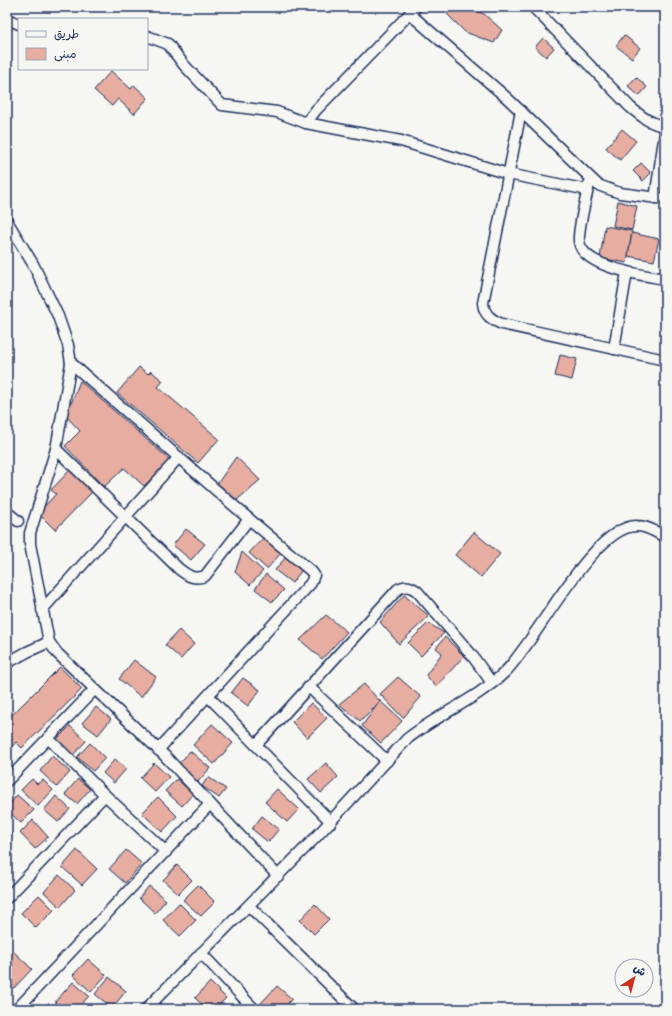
<svg xmlns="http://www.w3.org/2000/svg" width="672" height="1016" font-family="Itim,'Playpen Sans Arabic',sans-serif">
<style>
.building{fill:#e6ada0;stroke:#1b2f5e}
.lines{fill:none;stroke-linecap:round;stroke-linejoin:round}
.street-casing{stroke:#1b2f5e;stroke-width:13}
.street{stroke:#f6f6f2;stroke-width:10}
</style>
<rect width="100%" height="100%" fill="#f6f6f2"/>
<filter id="ink" filterUnits="userSpaceOnUse"><feTurbulence type="fractalNoise" baseFrequency=".025" numOctaves="2"/><feDisplacementMap in="SourceGraphic" scale="8" xChannelSelector="R" yChannelSelector="G"/><feConvolveMatrix kernelMatrix="1 2 1 2 8 2 1 2 1" color-interpolation-filters="sRGB"/></filter>
<g filter="url(#ink)">
<g class="building">
<polygon points="452,7 465,7 484,14 502,30 494,43 465,32 447,14"/>
<polygon points="624,35 640,48 632,58 616,46"/>
<polygon points="543,38 554,48 546,57 535,47"/>
<polygon points="111,71 131,89 134,85 148,98 134,114 118,99 112,106 94,90"/>
<polygon points="636,77 647,87 639,96 628,86"/>
<polygon points="664,104 665,105 665,119 660,118"/>
<polygon points="622,129 636,141 620,160 606,148"/>
<polygon points="641,163 651,173 643,181 633,171"/>
<polygon points="618,201 637,206 632,230 613,226"/>
<polygon points="605,226 632,231 627,263 600,258"/>
<polygon points="632,233 659,239 654,261 628,256"/>
<polygon points="560,355 577,359 572,380 555,376"/>
<polygon points="139,367 148,374 151,371 163,381 158,387 219,439 198,463 117,393"/>
<polygon points="80,381 170,460 144,486 124,468 104,487 65,446 80,431 66,416"/>
<polygon points="236,457 260,480 237,500 217,484"/>
<polygon points="70,470 92,492 55,530 38,513 56,494 51,490"/>
<polygon points="186,529 205,544 191,560 173,545"/>
<polygon points="474,532 500,554 481,577 455,555"/>
<polygon points="263,538 281,553 267,569 249,553"/>
<polygon points="242,552 263,571 250,585 235,572"/>
<polygon points="286,557 302,570 292,583 275,570"/>
<polygon points="266,574 284,590 272,602 255,589"/>
<polygon points="404,595 429,616 399,644 380,622"/>
<polygon points="326,615 347,632 322,659 300,640"/>
<polygon points="428,623 444,633 421,656 408,643"/>
<polygon points="179,630 194,644 181,659 165,645"/>
<polygon points="445,637 464,656 436,687 426,675 442,653 436,648"/>
<polygon points="134,660 156,677 141,697 119,679"/>
<polygon points="60,667 82,689 22,748 16,742 7,752 7,720"/>
<polygon points="398,677 421,697 403,718 380,694"/>
<polygon points="243,678 260,690 248,706 231,693"/>
<polygon points="364,684 380,701 360,721 339,704"/>
<polygon points="380,701 402,721 381,743 362,726"/>
<polygon points="311,703 327,718 307,738 292,722"/>
<polygon points="96,707 111,719 98,735 82,723"/>
<polygon points="212,724 233,743 214,764 193,745"/>
<polygon points="70,726 86,741 73,755 57,739"/>
<polygon points="90,743 105,758 93,771 77,757"/>
<polygon points="190,751 210,768 198,782 178,765"/>
<polygon points="52,756 70,772 57,787 40,771"/>
<polygon points="115,759 126,769 114,783 103,773"/>
<polygon points="154,763 169,777 155,792 140,778"/>
<polygon points="326,763 338,777 321,793 308,779"/>
<polygon points="208,777 226,789 219,798 202,786"/>
<polygon points="32,779 37,784 43,780 53,790 38,806 21,790"/>
<polygon points="78,779 90,789 77,804 65,794"/>
<polygon points="177,779 193,794 182,806 165,791"/>
<polygon points="277,789 299,809 287,822 265,802"/>
<polygon points="17,795 34,810 21,823 7,810 7,807"/>
<polygon points="56,796 70,809 58,822 44,810"/>
<polygon points="158,797 177,816 162,832 142,813"/>
<polygon points="262,816 279,829 268,842 252,829"/>
<polygon points="33,820 48,837 35,849 20,833"/>
<polygon points="7,829 12,834 7,839"/>
<polygon points="77,850 97,869 82,885 62,867"/>
<polygon points="126,850 142,864 125,883 109,869"/>
<polygon points="177,865 192,880 178,894 163,880"/>
<polygon points="59,875 75,890 60,907 44,892"/>
<polygon points="198,885 215,902 201,916 183,900"/>
<polygon points="149,886 166,900 155,913 139,898"/>
<polygon points="39,895 54,910 36,928 21,913"/>
<polygon points="179,903 196,920 180,936 163,920"/>
<polygon points="315,904 329,919 314,934 300,920"/>
<polygon points="13,951 32,969 14,988 7,981 7,958"/>
<polygon points="88,959 106,975 91,992 73,975"/>
<polygon points="109,977 126,991 112,1008 95,994"/>
<polygon points="73,982 89,996 77,1009 62,1009 55,1002"/>
<polygon points="210,982 226,998 215,1009 207,1009 195,998"/>
<polygon points="277,986 292,999 282,1009 268,1009 261,1003"/>
<polygon points="190,1003 197,1009 184,1009"/>
</g>
<g class="lines">
<defs>
<g id="street">
<path d="M533 7 630 107C641 116 650 124 665 126"/>
<polyline points="410,14 507,98 598,185 620,193 665,199"/>
<polyline points="7,19 19,24"/>
<polyline points="147,36 168,44 184,65 222,105 277,112 306,123 316,110 416,7"/>
<path d="M521 111 483 303C484 315 492 320 502 324L665 360"/>
<polyline points="306,123 401,141 508,174 588,190"/>
<path d="M589 184C586 199 578 227 579 241 582 268 644 275 665 279"/>
<polyline points="655,198 665,133"/>
<polyline points="7,221 33,264 58,316 68,345 71,363 56,449 30,533 30,544 49,642 57,653 165,756 278,876"/>
<polyline points="614,349 627,272"/>
<polyline points="71,363 249,519 311,571 314,575 311,583 158,750"/>
<path d="M56 449 179 569C188 576 194 580 205 576L249 519"/>
<polyline points="7,512 18,521"/>
<polyline points="42,610 179,457"/>
<polyline points="7,663 27,652 49,642"/>
<polyline points="309,687 387,761"/>
<polyline points="208,696 331,822"/>
<polyline points="48,738 105,795 166,852"/>
<path d="M256 745 398 589C406 585 410 586 417 591L471 654 492 683"/>
<polyline points="7,781 95,689"/>
<polyline points="7,898 105,795"/>
<polyline points="249,906 354,1009"/>
<polyline points="201,953 254,1009"/>
<polyline points="17,1009 210,804"/>
<path d="M146 1009 315 838 407 739C438 714 476 700 505 672 536 642 593 525 637 526 647 526 656 532 665 537"/>
</g>
</defs>
<use href="#street" class="street-casing"/>
<use href="#street" class="street"/>
</g>
</g>
<rect width="672" height="1016" fill="none" stroke="#f6f6f2" stroke-width="24"/>
<rect x="12" y="12" width="648" height="992" fill="none" stroke="#1b2f5e" stroke-width="1.5" filter="url(#ink)"/>
<rect x="18" y="18" width="130" height="52" fill="#f6f6f2" stroke="#9ea6b7"/>
<rect x="26" y="31" width="20" height="6" fill="#f6f6f2" stroke="#9ea6b7"/>
<text x="54" y="38" font-size="12" fill="#1b2f5e">طريق</text>
<rect x="26" y="48" width="20" height="12" fill="#e6ada0" stroke="#9ea6b7"/>
<text x="54" y="58" font-size="12" fill="#1b2f5e">مبنى</text>
<g transform="translate(634 978) rotate(36)"><circle r="19" fill="#f6f6f2" stroke="#9ea6b7"/>
<path d="M0-3L7 15L0 10L-7 15Z" fill="#c8321e"/>
<text y="-6" font-size="11" font-weight="bold" text-anchor="middle" fill="#1b2f5e">ش</text>
</g>
</svg>
